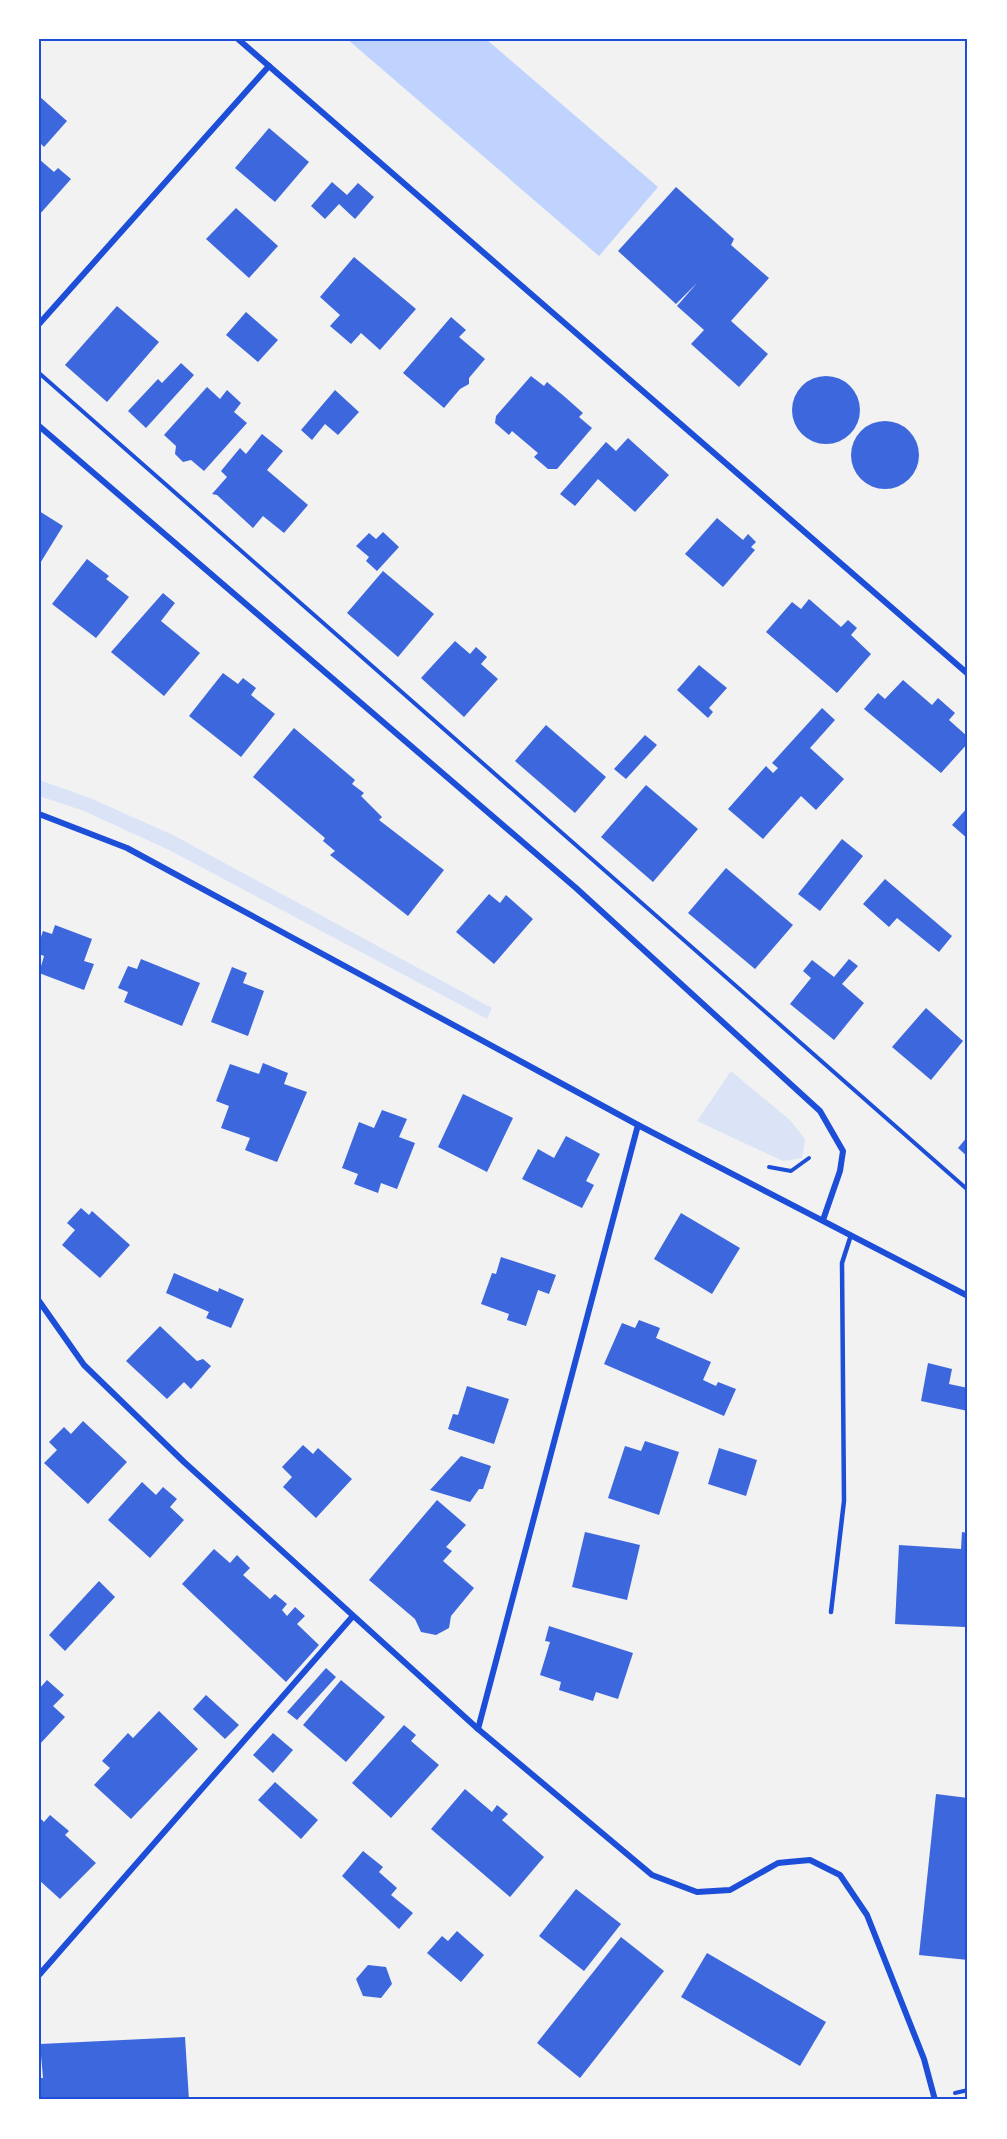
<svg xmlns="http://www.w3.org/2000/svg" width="1007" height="2139" font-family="Inter,sans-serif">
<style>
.green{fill:#dbe4f7}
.water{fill:#bfd3fe}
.building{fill:#3d67dc}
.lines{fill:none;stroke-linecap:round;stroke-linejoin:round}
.path{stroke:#1d4ed8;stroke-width:4}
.service{stroke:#1d4ed8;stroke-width:4.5}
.minor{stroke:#1d4ed8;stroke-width:6}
.neatline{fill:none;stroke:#1d4ed8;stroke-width:2}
</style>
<rect width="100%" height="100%" fill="#f2f2f2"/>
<g class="green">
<polygon points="39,780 90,798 173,835 492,1008 487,1019 169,850 84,811 39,796"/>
<polygon points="731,1071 790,1120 805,1139 802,1158 783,1161 697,1121"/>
</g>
<polygon class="water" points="347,39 486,39 658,187 599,256"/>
<g class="building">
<polygon points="39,96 67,121 44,147 39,142"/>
<polygon points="269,128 309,162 275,202 235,168"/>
<polygon points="39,159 54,172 58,168 71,179 39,215"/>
<polygon points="332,182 347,195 358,183 374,197 355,219 339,204 325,219 311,206"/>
<polygon points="676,187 734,239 731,245 769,278 731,321 768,354 739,387 691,344 704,330 677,306 697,283 676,304 618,251"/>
<polygon points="236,208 278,246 249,278 206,239"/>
<polygon points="354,257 416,309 380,350 361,333 351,344 330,326 340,315 320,297"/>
<polygon points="117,306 159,342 107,402 65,365"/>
<polygon points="246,312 278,340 258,362 226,335"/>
<polygon points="451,317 466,330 459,337 485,359 469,378 469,384 460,389 444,408 403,373"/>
<polygon points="181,363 194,375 146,428 128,411 158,379 162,383"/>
<polygon points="531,376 544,386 547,382 565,397 583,413 579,417 592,428 557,469 548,469 534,457 538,453 512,431 509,435 495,423 496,416"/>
<circle cx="826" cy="410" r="34"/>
<polygon points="207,387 220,399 227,390 241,403 234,412 247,423 204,471 191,460 183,462 175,454 176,446 164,435"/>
<polygon points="335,390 359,412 338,435 325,424 312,440 301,430"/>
<circle cx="885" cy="455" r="34"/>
<polygon points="262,434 283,451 267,470 308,505 284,533 263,516 253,528 217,495 212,494 227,477 221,471 240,448 246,454"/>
<polygon points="628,438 669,475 635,512 598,479 575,506 560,494 606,442 616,451"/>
<polygon points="39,511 63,526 39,565"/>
<polygon points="717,518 743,540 748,534 756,542 751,547 755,550 723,587 685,554"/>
<polygon points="383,532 399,547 377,571 366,561 369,557 356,546 369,533 376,539"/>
<polygon points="87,559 109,576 106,579 129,597 96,638 52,604"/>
<polygon points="383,571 434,614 398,657 347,613"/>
<polygon points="163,593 175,603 161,621 200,653 164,696 111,652"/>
<polygon points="809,599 841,627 848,620 857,628 851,635 871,654 837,693 766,632 792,602 801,609"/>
<polygon points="455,641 470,654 476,647 487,657 481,664 498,679 464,717 421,678"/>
<polygon points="699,665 727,688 709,708 713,712 708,718 677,690"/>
<polygon points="223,673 238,684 243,678 256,688 251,695 275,714 241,757 189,716"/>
<polygon points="903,680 932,705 938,698 955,713 949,720 968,737 968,743 941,773 864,709 878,693 885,699"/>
<polygon points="822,708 835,720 810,748 844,779 816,810 801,796 763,839 728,809 766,766 773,773 778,768 772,763"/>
<polygon points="546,725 606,777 575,813 515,761"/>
<polygon points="294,728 355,780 352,784 364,793 361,796 382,817 379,820 444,870 408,916 330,855 335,851 323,841 325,838 253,777"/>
<polygon points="645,735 657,745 626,779 614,769"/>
<polygon points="646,785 698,829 653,882 601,837"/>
<polygon points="968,807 968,839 952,825"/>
<polygon points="842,839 863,856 820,911 798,894"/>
<polygon points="726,868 793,925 755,969 688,913"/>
<polygon points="885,879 952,936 939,952 897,918 889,927 863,904"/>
<polygon points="489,894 500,903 506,895 533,919 494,964 456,932"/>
<polygon points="55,925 92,939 84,961 94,964 84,990 39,973 44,956 39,954 39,943 43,931 52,934"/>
<polygon points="141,959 200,983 182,1026 124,1002 128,992 118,988 128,966 137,969"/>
<polygon points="849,959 858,966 842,984 864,1003 834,1040 790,1004 811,978 803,971 812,960 834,977"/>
<polygon points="232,967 247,973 243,983 264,991 248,1036 211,1022"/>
<polygon points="926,1008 963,1041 931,1080 892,1047"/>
<polygon points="263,1063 288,1073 284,1084 307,1092 277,1162 245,1150 250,1138 221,1128 229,1106 216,1101 230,1064 259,1074"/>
<polygon points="463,1094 513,1118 487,1172 438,1147"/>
<polygon points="382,1110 407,1119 399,1137 415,1143 397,1189 381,1183 378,1193 354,1184 358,1174 342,1168 359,1122 374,1128"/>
<polygon points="566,1136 600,1154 586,1181 594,1185 582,1208 522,1179 538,1149 554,1158"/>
<polygon points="968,1136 968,1157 958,1148"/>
<polygon points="81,1208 89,1215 92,1211 130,1245 100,1278 62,1245 75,1230 67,1223"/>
<polygon points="681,1213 740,1248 712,1294 654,1259"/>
<polygon points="501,1257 556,1275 549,1294 538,1290 526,1326 507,1320 509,1314 481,1304 492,1273 496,1274"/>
<polygon points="174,1273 218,1292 219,1288 244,1299 231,1328 206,1318 209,1312 166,1293"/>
<polygon points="639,1320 660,1328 656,1338 711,1362 703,1380 716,1386 718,1382 736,1389 724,1416 604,1364 622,1323 635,1328"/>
<polygon points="160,1326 197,1361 203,1359 211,1366 191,1389 184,1382 167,1399 126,1361"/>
<polygon points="928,1363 952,1369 949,1384 968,1388 968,1411 921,1401"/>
<polygon points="467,1386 509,1399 494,1444 448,1429 453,1414 458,1415"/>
<polygon points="83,1421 127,1462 88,1504 44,1463 57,1450 49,1442 64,1427 71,1434"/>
<polygon points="645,1441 679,1452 659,1515 608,1498 625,1446 641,1451"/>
<polygon points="303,1445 313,1454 318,1448 352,1479 316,1518 283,1487 292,1477 282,1467"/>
<polygon points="719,1448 757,1460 746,1496 708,1484"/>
<polygon points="461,1456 491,1466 483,1489 479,1489 470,1502 430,1490"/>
<polygon points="142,1482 156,1495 163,1487 177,1499 170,1507 184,1520 150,1558 108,1520"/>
<polygon points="437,1500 466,1525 446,1547 452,1551 443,1561 474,1588 451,1616 449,1628 436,1635 421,1632 415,1619 369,1580"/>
<polygon points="585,1532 640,1545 627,1600 572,1587"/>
<polygon points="962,1532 968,1533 965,1627 895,1624 899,1545 961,1549"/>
<polygon points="214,1549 230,1563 237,1555 250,1568 243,1575 270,1599 275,1594 287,1604 282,1610 287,1616 295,1607 305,1616 297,1624 319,1645 286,1682 182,1584"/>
<polygon points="99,1581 115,1597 65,1651 49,1635"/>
<polygon points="549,1626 633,1653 618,1699 596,1692 593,1701 559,1690 561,1682 540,1675 550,1642 545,1641"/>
<polygon points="326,1668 336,1677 297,1720 287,1712"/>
<polygon points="47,1680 64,1695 53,1706 65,1717 39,1745 39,1689"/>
<polygon points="341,1680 385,1717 346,1762 303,1725"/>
<polygon points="206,1695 239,1725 225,1739 193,1709"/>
<polygon points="159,1711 198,1749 131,1819 94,1785 110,1768 102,1761 128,1733 133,1738"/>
<polygon points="404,1725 416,1735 411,1741 439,1765 391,1818 352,1783"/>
<polygon points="273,1733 293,1750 273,1773 253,1755"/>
<polygon points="275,1782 318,1820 301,1839 258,1800"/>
<polygon points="465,1789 492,1812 497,1805 508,1814 502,1820 544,1857 510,1897 431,1829"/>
<polygon points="936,1794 968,1798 968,1960 919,1955"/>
<polygon points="50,1815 69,1831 65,1835 96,1863 60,1899 39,1880 39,1817 44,1822"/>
<polygon points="363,1851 383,1867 379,1872 397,1888 391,1895 413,1913 399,1929 342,1876"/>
<polygon points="576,1889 621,1924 584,1971 539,1936"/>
<polygon points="457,1931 484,1955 461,1982 427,1953 442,1936 448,1941"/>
<polygon points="621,1937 664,1971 580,2078 537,2043"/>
<polygon points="707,1953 826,2022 800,2066 681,1997"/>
<polygon points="368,1965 386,1967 392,1984 381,1998 363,1996 356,1979"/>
<polygon points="185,2037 189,2100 39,2100 39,2078 43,2078 40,2044"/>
</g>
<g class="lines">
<g class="path">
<polyline points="39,373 968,1190"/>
<polyline points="769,1167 791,1171 809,1158"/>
<polyline points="955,2093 968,2090"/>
</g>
<polyline class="service" points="831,1612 844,1501 842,1263 851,1235"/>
<g class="minor">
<polyline points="238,39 968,674"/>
<polyline points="39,324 269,66"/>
<polyline points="39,426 576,888 820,1111 843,1151 840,1171 823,1220"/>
<polyline points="39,814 127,848 638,1125 968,1296"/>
<polyline points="39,1301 84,1365 184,1462 478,1729 652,1875 697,1892 730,1890 778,1863 788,1862 810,1860 840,1875 867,1915 924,2059 935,2100"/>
<polyline points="478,1729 638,1125"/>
<polyline points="39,1975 353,1616"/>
</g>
</g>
<rect width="1007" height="2139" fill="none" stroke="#ffffff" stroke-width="81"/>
<rect x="40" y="40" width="926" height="2058" class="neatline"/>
</svg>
